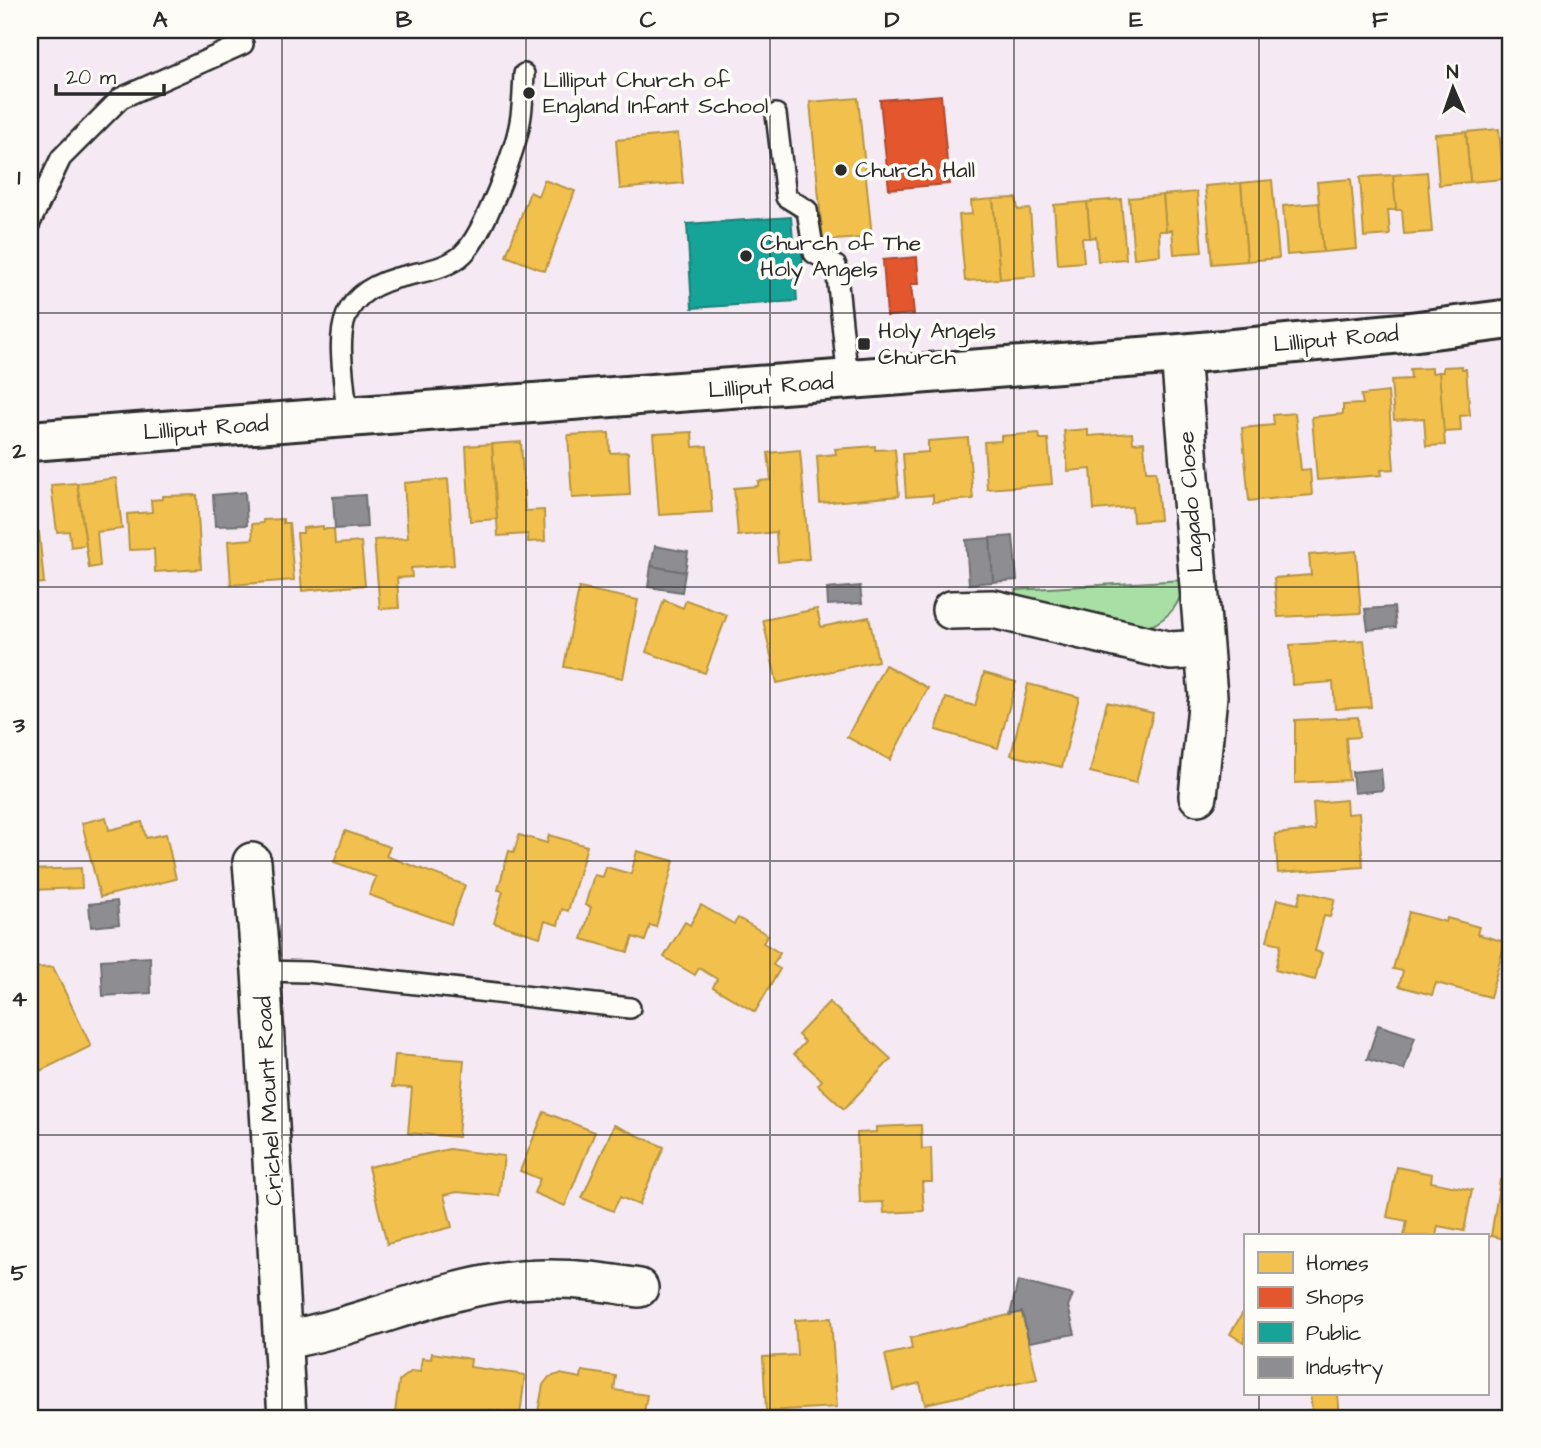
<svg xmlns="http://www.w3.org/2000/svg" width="1541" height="1448" font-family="'Architects Daughter',sans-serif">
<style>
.green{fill:#a7dfa4;stroke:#698568;stroke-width:2}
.homes{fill:#f2c14e;stroke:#b69444;stroke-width:2}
.shops{fill:#e4572e;stroke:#ac4a2d;stroke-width:2}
.public{fill:#17a398;stroke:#1d7f77;stroke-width:2}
.industry{fill:#8d8d92;stroke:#707073;stroke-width:2}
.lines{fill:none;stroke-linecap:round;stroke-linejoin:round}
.service-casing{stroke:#2b2b2b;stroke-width:24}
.minor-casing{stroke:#2b2b2b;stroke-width:42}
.tertiary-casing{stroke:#2b2b2b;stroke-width:44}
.service{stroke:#fdfcf7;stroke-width:19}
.minor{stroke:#fdfcf7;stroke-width:37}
.tertiary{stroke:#fdfcf7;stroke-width:38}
.grid{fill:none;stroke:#2b2b2b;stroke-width:2;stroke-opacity:0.55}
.poi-dot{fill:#2b2b2b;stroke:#fdfcf7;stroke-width:2.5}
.labels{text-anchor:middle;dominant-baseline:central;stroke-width:7;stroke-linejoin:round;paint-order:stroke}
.poi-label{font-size:23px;fill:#2b2b2b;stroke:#fdfcf7;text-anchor:start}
.street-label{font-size:23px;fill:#2b2b2b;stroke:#fdfcf7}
.neatline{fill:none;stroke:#2b2b2b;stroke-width:2.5}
.grid-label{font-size:23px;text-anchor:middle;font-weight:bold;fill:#2b2b2b}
</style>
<rect width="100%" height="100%" fill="#f5eaf4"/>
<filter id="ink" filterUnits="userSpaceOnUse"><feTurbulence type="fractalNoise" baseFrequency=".0143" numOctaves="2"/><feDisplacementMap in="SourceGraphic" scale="14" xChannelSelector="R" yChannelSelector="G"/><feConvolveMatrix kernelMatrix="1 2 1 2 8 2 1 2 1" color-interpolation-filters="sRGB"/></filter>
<g filter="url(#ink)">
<path class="green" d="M1183 580C1182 604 1170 617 1149 627L1011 599 1016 590Z"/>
<g class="homes">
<polygon points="858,98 872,237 823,241 810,102"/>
<polygon points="1499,129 1503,179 1470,182 1466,132"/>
<polygon points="1466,132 1470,182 1439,185 1435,134"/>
<polygon points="678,134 683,183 620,189 616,140"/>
<polygon points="1427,172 1432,232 1404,234 1402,210 1396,210 1393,175"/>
<polygon points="1393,175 1396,210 1388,210 1390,235 1364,237 1360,177"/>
<polygon points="1351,179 1357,249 1323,252 1317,182"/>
<polygon points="544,180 575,191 545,271 506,256 530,192 538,196"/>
<polygon points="1272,180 1279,258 1247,261 1241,183"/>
<polygon points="1241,183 1247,261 1212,264 1205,186"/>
<polygon points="1197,192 1202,252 1174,254 1172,230 1166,231 1163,195"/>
<polygon points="1163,195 1166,231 1159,231 1160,255 1134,258 1129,198"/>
<polygon points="1016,198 1018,210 1030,209 1035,276 1000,279 993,199"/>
<polygon points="993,199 1000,279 965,281 959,215 972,214 971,201"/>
<polygon points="1121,199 1126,259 1098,261 1096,237 1090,238 1087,202"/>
<polygon points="1087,202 1090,238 1082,238 1084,262 1058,264 1054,205"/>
<polygon points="1319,203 1323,252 1287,255 1283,206"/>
<polygon points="1462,366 1462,369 1466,369 1470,415 1460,416 1461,431 1443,432 1439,372 1443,372 1443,367"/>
<polygon points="1432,368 1432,373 1439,372 1445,445 1426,446 1424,418 1394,420 1391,380 1411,379 1410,369"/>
<polygon points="1388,392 1394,469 1381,470 1382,475 1317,480 1312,417 1343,414 1343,405 1363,404 1361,395"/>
<polygon points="1295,413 1301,470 1310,469 1312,495 1249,501 1242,428 1274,425 1273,415"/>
<polygon points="1088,429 1088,436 1132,433 1133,443 1144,442 1146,471 1156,471 1160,520 1133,522 1132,507 1094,510 1091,469 1068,471 1064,431"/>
<polygon points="692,432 693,447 707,446 712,512 659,515 653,434"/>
<polygon points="609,433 610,453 628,452 630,495 572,498 568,435"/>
<polygon points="1039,433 1040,439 1048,439 1052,484 987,489 984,442 1001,441 1001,436"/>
<polygon points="968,438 973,499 933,502 933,495 906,497 903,454 928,452 928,441"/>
<polygon points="521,442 525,511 544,510 545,541 528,542 528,534 498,536 492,444"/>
<polygon points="492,444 497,519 470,521 466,446"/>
<polygon points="875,446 875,450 895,449 899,496 820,503 817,456 836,454 835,449"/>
<polygon points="800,450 809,559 778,562 776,532 738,536 734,488 758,486 758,481 771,480 768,453"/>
<polygon points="116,478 122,529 97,532 100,566 89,568 77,483"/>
<polygon points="448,479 454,565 411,568 412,577 397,578 399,608 380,609 374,540 408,538 404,483"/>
<polygon points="77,483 86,545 71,547 69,531 57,532 51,485"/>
<polygon points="197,495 201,569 155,572 154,549 129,550 127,514 152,512 151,500 163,499 163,496"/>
<polygon points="30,518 33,533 39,532 44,583 30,584"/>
<polygon points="283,519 283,523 289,523 294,580 231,585 228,541 253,539 252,524 263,523 263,520"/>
<polygon points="323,526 323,529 334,529 335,544 361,542 365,585 302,591 297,533 303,533 303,528"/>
<polygon points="1356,551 1361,613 1278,617 1274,578 1311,575 1309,555"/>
<polygon points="579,588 638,600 623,678 564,667"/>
<polygon points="664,600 683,608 686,600 727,615 705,673 646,652"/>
<polygon points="817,609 821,627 869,617 878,661 777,683 763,620"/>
<polygon points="1364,640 1371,707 1335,709 1333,682 1292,685 1290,645"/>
<polygon points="885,665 928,688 890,760 847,737"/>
<polygon points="984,673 1016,682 998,748 936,730 946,698 975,706"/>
<polygon points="1028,684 1079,697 1062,767 1011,755"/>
<polygon points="1107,702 1153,713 1136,783 1090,772"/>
<polygon points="1358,717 1359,737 1346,738 1349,780 1295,783 1295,720"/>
<polygon points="1346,800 1347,814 1359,813 1363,867 1278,873 1275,834 1315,830 1313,803"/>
<polygon points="106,817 109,830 142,822 146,838 166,834 176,879 100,897 82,823"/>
<polygon points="345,831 390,847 386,856 465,885 451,924 369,895 376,877 334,862"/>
<polygon points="519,835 547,843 549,835 587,846 568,911 562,909 558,925 545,921 540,937 494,923 503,891 498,890 509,851 514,852"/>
<polygon points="637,851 674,861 656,927 650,925 645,941 633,937 628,952 582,939 591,907 585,905 594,875 603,877 606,867 631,874"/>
<polygon points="81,868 82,888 30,890 33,959 30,959 30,870"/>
<polygon points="1301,891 1335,899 1330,917 1324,916 1315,951 1322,953 1315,980 1275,970 1281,944 1267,941 1277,899 1298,904"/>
<polygon points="701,905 734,924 738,918 768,935 763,943 780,953 773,965 780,969 755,1012 713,987 717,979 699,968 695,975 664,957 685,922 690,925"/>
<polygon points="1409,912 1446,922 1447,918 1479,927 1477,934 1505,942 1490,997 1436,983 1432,995 1399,986 1403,971 1393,969"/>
<polygon points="53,967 91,1046 38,1072 30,1054 30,968"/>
<polygon points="829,1002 891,1059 844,1109 818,1085 822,1080 794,1054 805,1042 798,1035"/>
<polygon points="395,1055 464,1060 458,1137 408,1133 412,1088 392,1087"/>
<polygon points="544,1112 595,1132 565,1206 534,1193 540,1179 520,1171"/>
<polygon points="614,1125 664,1147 639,1205 620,1197 613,1211 582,1198"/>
<polygon points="921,1125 922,1149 931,1148 932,1182 922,1182 924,1211 884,1213 883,1202 860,1203 857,1133 876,1132 876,1127"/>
<polygon points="449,1149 504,1156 499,1196 457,1192 444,1195 452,1227 387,1244 368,1167"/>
<polygon points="1397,1167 1432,1174 1431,1182 1472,1190 1464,1231 1438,1226 1436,1236 1404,1236 1407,1221 1387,1217"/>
<polygon points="1500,1180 1511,1182 1511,1240 1491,1236"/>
<polygon points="1245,1309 1245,1343 1230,1334"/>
<polygon points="1022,1312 1037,1379 925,1404 920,1383 893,1390 885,1355 912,1349 910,1338"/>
<polygon points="831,1318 837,1407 766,1411 763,1357 797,1355 795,1320"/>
<polygon points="432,1353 471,1359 470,1367 525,1375 520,1415 490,1410 489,1418 435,1418 395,1413 399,1381 412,1371 420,1372 422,1358 431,1359"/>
<polygon points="582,1371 616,1376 614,1390 647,1395 643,1418 545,1418 546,1413 538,1412 543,1385 549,1377 560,1374 581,1378"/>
<polygon points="1310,1394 1338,1394 1340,1418 1305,1418 1304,1411 1312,1410"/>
</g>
<g class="shops">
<polygon points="941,95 949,184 889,189 880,100"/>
<polygon points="917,257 919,284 911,284 914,314 887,316 883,260"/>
</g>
<polygon class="public" points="791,217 793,240 801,239 803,272 795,272 797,301 692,308 687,224"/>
<g class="industry">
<polygon points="245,492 247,525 215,526 213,495"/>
<polygon points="365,495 367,527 335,529 333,497"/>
<polygon points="1013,536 1017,580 993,582 990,538"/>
<polygon points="990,538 993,582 969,584 966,540"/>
<polygon points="655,546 688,552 685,572 651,566"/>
<polygon points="651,566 685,572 682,592 648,587"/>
<polygon points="860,586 862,603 828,605 827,589"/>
<polygon points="1394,607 1396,627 1368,630 1365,609"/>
<polygon points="1381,769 1383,790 1354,793 1352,772"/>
<polygon points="117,901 119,924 91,927 89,904"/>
<polygon points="150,957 151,993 103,996 101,960"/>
<polygon points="1378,1025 1415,1037 1404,1070 1367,1059"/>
<polygon points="1018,1281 1073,1295 1068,1306 1075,1334 1029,1342 1022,1312 1010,1315"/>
</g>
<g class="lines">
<defs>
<g id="service">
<polyline points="776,114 786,197 807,210 814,253 836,266 848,380"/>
<polyline points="30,223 61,158 121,98 243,44"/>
<path d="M347 417C343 348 320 293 409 275 426 271 450 267 463 254 484 234 515 151 520 122 523 107 523 90 524 74"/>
<polyline points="261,971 309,972 630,1008"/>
</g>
<g id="minor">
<polyline points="1180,354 1208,696 1198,796"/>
<polyline points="951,610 993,609 1171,651 1203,649"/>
<polyline points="252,862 261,971 287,1418"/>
<path d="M283 1340C356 1328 424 1295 496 1283 544 1275 591 1279 639 1288"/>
</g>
<polyline id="tertiary" points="30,441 1180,354 1402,333 1511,319"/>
</defs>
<use href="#service" class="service-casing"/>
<use href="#minor" class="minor-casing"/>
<use href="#tertiary" class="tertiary-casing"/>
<use href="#service" class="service"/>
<use href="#minor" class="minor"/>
<use href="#tertiary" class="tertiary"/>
</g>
</g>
<path class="grid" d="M282 30V1418M526 30V1418M770 30V1418M1014 30V1418M1259 30V1236M30 313H1511M30 587H1511M30 861H1511M30 1135H1511M1259 1394V1418"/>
<g class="poi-dot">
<circle cx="529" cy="93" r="7"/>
<circle cx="841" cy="170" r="7"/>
<circle cx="746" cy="256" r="7"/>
<rect x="857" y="337" width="14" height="14" rx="3.5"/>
</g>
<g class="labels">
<g class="poi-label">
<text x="543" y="80">Lilliput Church of<tspan x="543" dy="26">England Infant School</tspan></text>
<text x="855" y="170">Church Hall</text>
<text x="760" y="243">Church of The<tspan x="760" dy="26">Holy Angels</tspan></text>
<text x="878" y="331">Holy Angels<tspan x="878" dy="26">Church</tspan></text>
</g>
<g class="street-label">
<text transform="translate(1336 339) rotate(-5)">Lilliput Road</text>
<text transform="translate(771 386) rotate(-4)">Lilliput Road</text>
<text transform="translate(206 428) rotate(-4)">Lilliput Road</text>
<text transform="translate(1191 502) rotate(-94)">Lagado Close</text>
<text transform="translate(269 1101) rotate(-93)">Crichel Mount Road</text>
</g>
</g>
<rect width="1541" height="1448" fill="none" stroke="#fdfcf7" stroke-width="77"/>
<rect x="1244" y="1234" width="245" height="161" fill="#fdfcf7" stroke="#a9a8a5" stroke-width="2"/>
<rect x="1258" y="1252" width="35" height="21" fill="#f2c14e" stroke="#a9a8a5" stroke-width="2"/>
<text x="1306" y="1270" font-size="21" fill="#2b2b2b">Homes</text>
<rect x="1258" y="1287" width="35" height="21" fill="#e4572e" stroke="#a9a8a5" stroke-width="2"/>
<text x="1306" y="1304" font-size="21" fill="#2b2b2b">Shops</text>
<rect x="1258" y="1322" width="35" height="21" fill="#17a398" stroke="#a9a8a5" stroke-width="2"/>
<text x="1306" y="1340" font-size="21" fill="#2b2b2b">Public</text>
<rect x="1258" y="1357" width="35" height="21" fill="#8d8d92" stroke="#a9a8a5" stroke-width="2"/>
<text x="1306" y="1374" font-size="21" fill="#2b2b2b">Industry</text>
<g transform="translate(1453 88) rotate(358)" stroke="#fdfcf7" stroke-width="5" paint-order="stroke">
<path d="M0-5L12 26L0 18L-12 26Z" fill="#2b2b2b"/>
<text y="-10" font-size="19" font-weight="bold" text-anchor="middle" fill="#2b2b2b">N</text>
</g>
<path d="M56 84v10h108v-10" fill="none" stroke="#2b2b2b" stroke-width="3.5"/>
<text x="66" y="84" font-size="21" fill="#2b2b2b" stroke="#fdfcf7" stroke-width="5" paint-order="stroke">20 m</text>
<rect x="38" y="38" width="1464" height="1372" class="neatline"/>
<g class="grid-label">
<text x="160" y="27">A</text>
<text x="404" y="27">B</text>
<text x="648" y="27">C</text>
<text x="892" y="27">D</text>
<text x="1136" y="27">E</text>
<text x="1380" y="27">F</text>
<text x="19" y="184">1</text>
<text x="19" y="458">2</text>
<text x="19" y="732">3</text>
<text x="19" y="1006">4</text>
<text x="19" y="1280">5</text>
</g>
</svg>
